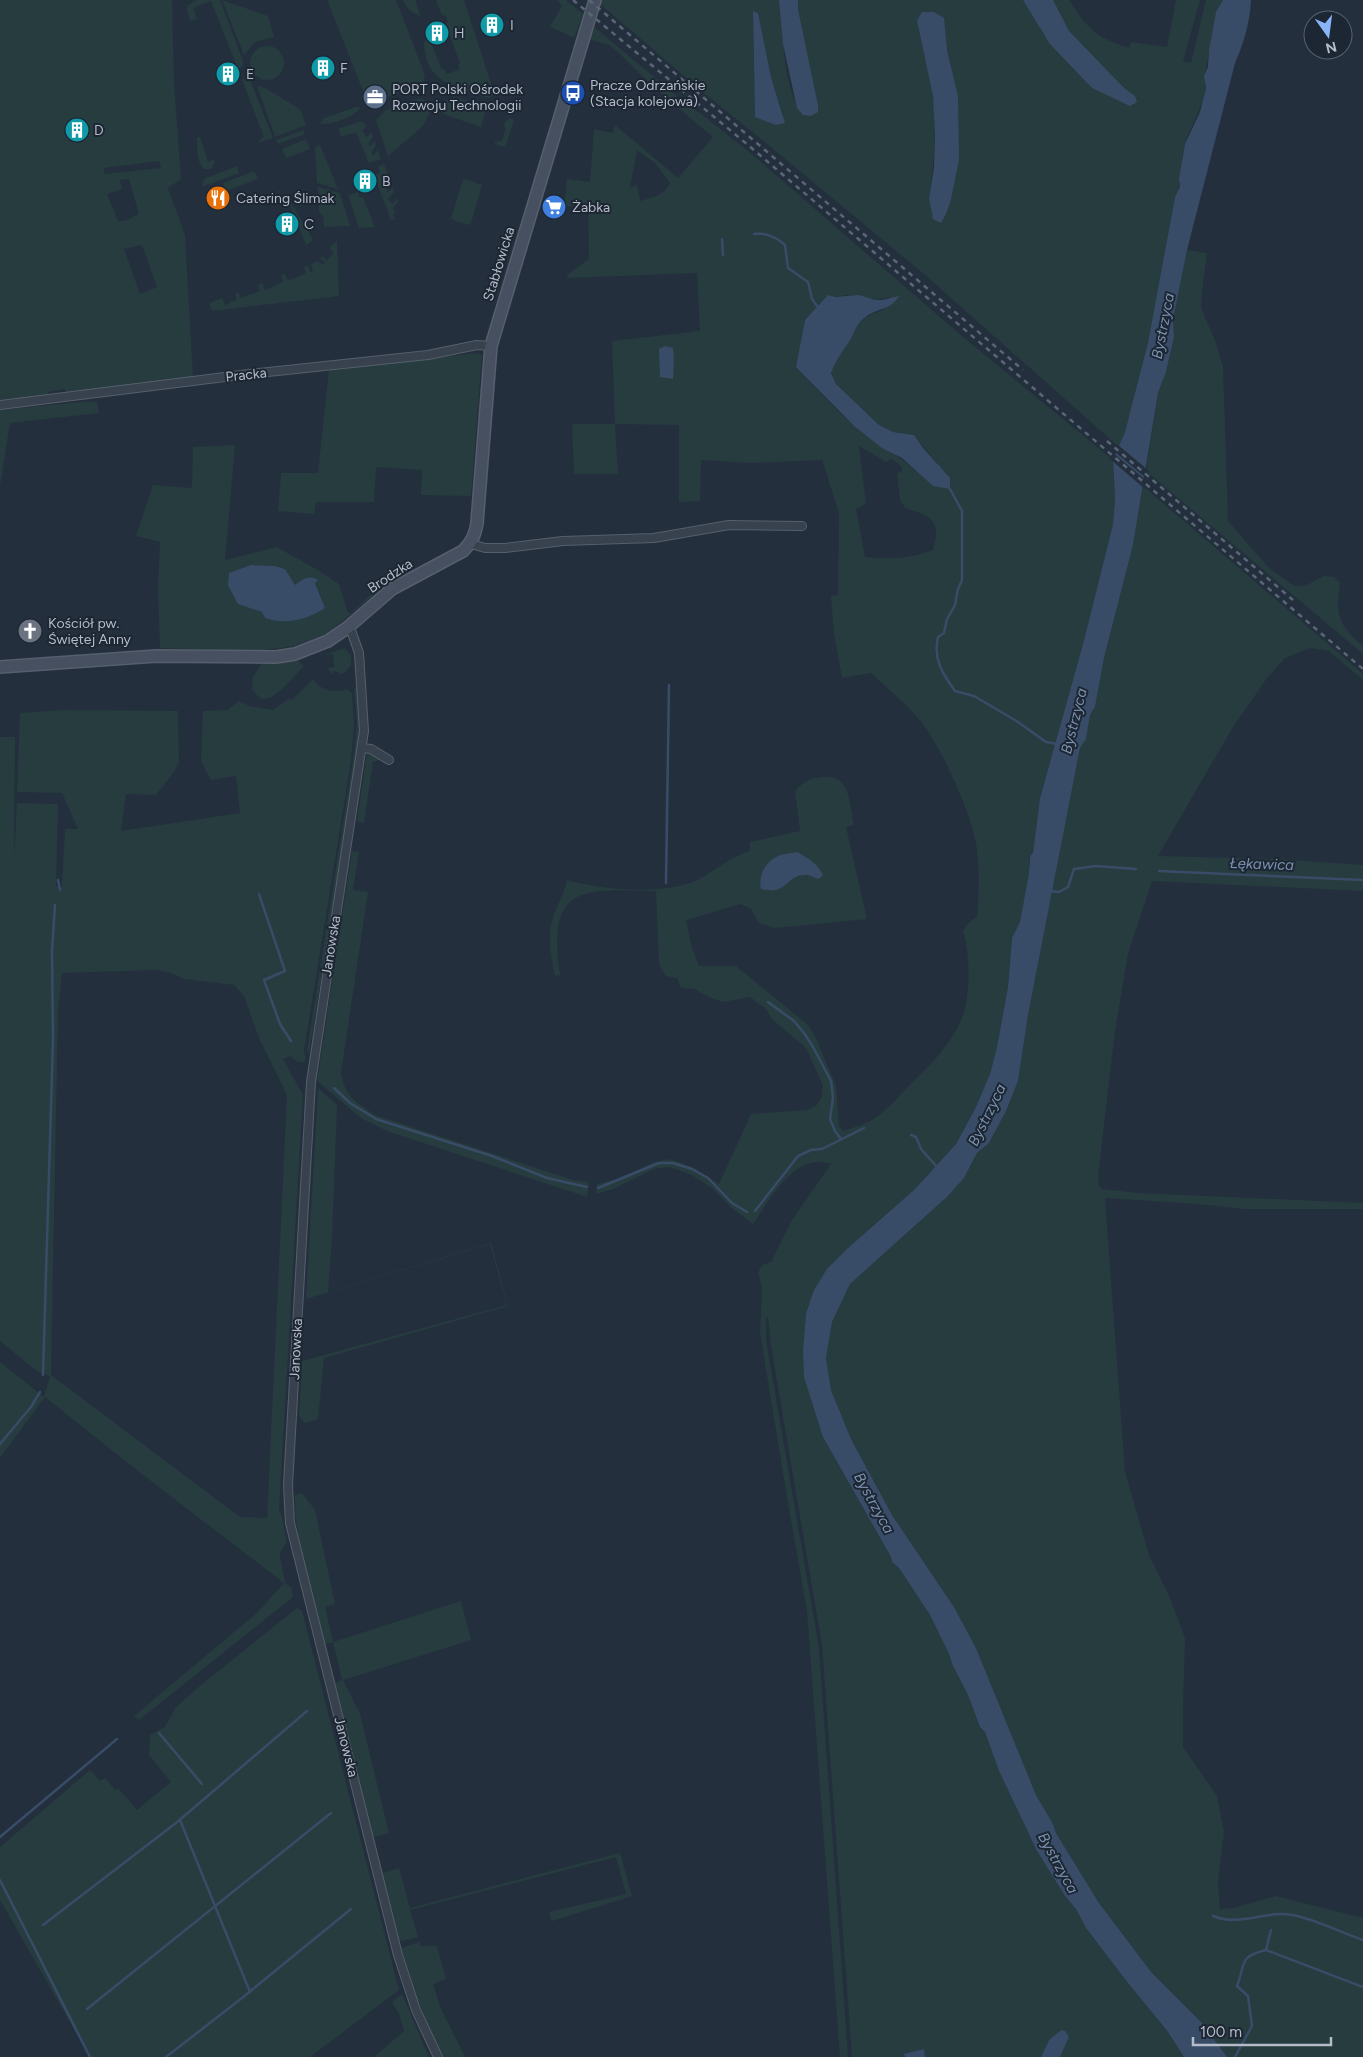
<svg xmlns="http://www.w3.org/2000/svg" width="1363" height="2057" font-family="Figtree,sans-serif">
<style>
.green{fill:#263c3f;fill-rule:evenodd}
.water{fill:#394c67}
.pier{fill:#242f3e}
.lines{fill:none;stroke-linecap:round;stroke-linejoin:round}
.stream{stroke:#394c67;stroke-width:2.5}
.street-casing{stroke:#565f6c;stroke-width:10}
.secondary-casing{stroke:#565f6c;stroke-width:14}
.street{stroke:#38414e;stroke-width:8}
.secondary{stroke:#465061;stroke-width:11}
.rail{stroke:#5a6575;stroke-width:2.5;stroke-dasharray:5 5;stroke-linecap:butt}
.labels{text-anchor:middle;dominant-baseline:central;stroke-width:4;stroke-linejoin:round;paint-order:stroke}
.poi-label{font-size:14px;fill:#b4bcc9;stroke:#1d2633;text-anchor:start}
.street-label{font-size:14px;fill:#b4bcc9;stroke:#1d2633}
.water-label{font-size:15px;font-style:italic;fill:#7c92b1;stroke:#1d2633}
</style>
<rect width="100%" height="100%" fill="#242f3e"/>
<g class="green">
<path d="M0 0H172L174 83 181 179 168 188 185 235 193 377 66 393 65 389 48 392V395L0 401ZM159 161 161 168 104 174V168ZM129 179 139 214 125 221H118L107 194 122 189 120 180ZM142 245 157 287 140 294 124 249Z"/>
<polygon points="197,0 220,0 243,61 242,67 238,69 211,1 193,8 197,19 190,21 187,10 188,5"/>
<polygon points="222,0 268,16 274,37 255,42 244,55"/>
<polygon points="327,0 396,0 425,75 423,83 376,102 367,101"/>
<polygon points="403,0 415,0 421,17 409,10"/>
<path d="M436 0H464L494 93 493 96 488 98C456 87 425 84 424 42L429 38 442 70 444 69 447 74 460 69 458 64 460 63 446 25 448 21 446 16 442 15Z"/>
<polygon points="557,0 566,0 583,14 574,38 550,27 562,6"/>
<path d="M600 0H779C783 32 783 89 803 115L818 105 798 9V0H1069C1088 29 1095 37 1129 48L1131 42 1167 47 1176 0H1200L1183 61 1191 63 1206 0H1223C1211 22 1210 51 1205 75 1204 79 1206 85 1205 90 1202 110 1190 126 1185 144 1180 162 1183 181 1175 197 1159 278 1149 370 1119 447L924 274 761 139 704 93 599 3ZM753 11 758 13 771 77 783 114 755 117ZM917 21 947 50 958 96 951 199 929 198C934 165 937 131 933 97 930 72 921 46 917 21Z"/>
<path d="M592 25 691 108 700 113 748 151 963 337 1113 460 1115 498 1113 524 1083 644 1040 798 1033 853 1029 857V873L1020 922 1012 938 1008 987 997 1047 990 1074 975 1109 956 1144 915 1189 848 1248 806 1314 803 1349 823 1437 891 1557 892 1562 899 1568 930 1615 949 1654 952 1664 968 1695 980 1727 985 1732 999 1771 1037 1851 1065 1896 1076 1909 1086 1928 1124 1978 1168 2032 1184 2057H1060L1069 2037 1061 2030 1049 2040 1041 2057H925L924 2049 903 2054 906 2057H852L822 1645 771 1346 768 1318 766 1317V1340L819 1648 848 2057H840L807 1611 788 1503 760 1333 762 1287 758 1273 762 1265 771 1262 792 1220 831 1164C794 1152 771 1199 753 1224L733 1209 712 1188 690 1174 669 1167 654 1169 613 1189 596 1194 597 1184 620 1178 654 1162 670 1159 696 1169 719 1184 751 1114 807 1110 817 1105 822 1096 823 1086 806 1048 773 1020 766 1009 750 997 723 1002 711 998 694 989 681 988 677 978 666 976 659 965 656 891C583 889 546 884 560 975L555 976C551 957 547 937 553 917 557 905 564 894 567 880 602 890 667 896 699 879 716 870 732 856 750 851V842L800 831 795 791C803 782 810 778 822 777 851 774 849 803 854 825L846 827 867 919 775 928 759 923 751 909 741 904 686 920 692 948 699 966H736L808 1025 815 1036 836 1086 839 1126 843 1131C855 1127 868 1124 878 1116 887 1109 895 1100 903 1092 925 1070 950 1047 962 1018 971 997 970 952 963 931L969 922 977 917C979 893 980 867 976 843 971 813 939 741 918 718 904 702 887 688 871 673L842 678 834 634 831 596 838 595 839 513 822 460 751 463 701 460 700 501 679 502V425L615 424 618 474H574L572 424H615L612 341 700 331 697 273 567 278 568 274 589 259 588 207 564 206 567 179 590 182 594 129 613 133 615 125 678 178 713 137 650 84 619 53 609 45 588 39ZM637 150 655 163 670 183C665 195 652 198 640 201L637 185 630 188ZM846 295 875 300 890 297 883 310C860 318 861 320 849 341 842 353 837 358 831 372L836 384 879 425 893 432 914 435 937 463 917 472C898 454 874 443 854 426 833 408 816 386 796 367L805 320 828 296 835 297ZM859 446 886 462 892 459 902 467V472L897 473 900 500 905 508C931 516 942 520 933 550 911 559 888 559 865 557L856 509 866 504Z"/>
<circle cx="267" cy="63" r="17"/>
<polygon points="246,78 251,82 273,138 260,142 259,140 264,137 242,80"/>
<polygon points="257,86 265,88 300,109 306,125 275,137"/>
<polygon points="455,97 487,107 481,127 443,114 442,110 446,100"/>
<polygon points="420,98 427,101 432,108 423,126 388,156 376,120 386,110"/>
<path d="M356 107H360C357 116 328 127 319 123L323 121 322 119Z"/>
<polygon points="510,118 514,120 505,147 495,144 495,142 502,141 506,128 504,126 505,122"/>
<polygon points="361,121 367,126 362,131 365,134 365,136 367,137 371,132 373,137 368,144 370,146 375,141 376,146 371,153 374,155 378,150 381,159 369,163 356,132 341,137 338,129"/>
<polygon points="303,130 305,134 278,144 276,140"/>
<path d="M197 137H200L208 162 215 159 214 164 211 169H204C196 161 197 148 197 137Z"/>
<polygon points="306,139 310,149 286,158 282,149"/>
<polygon points="320,145 338,189 317,183 315,147"/>
<polygon points="384,164 388,175 382,181 384,187 390,181 391,183 386,190 388,192 393,188 394,192 388,199 392,204 397,199 398,202 392,209 396,212 393,214 395,219 391,220 374,175 380,173 378,166"/>
<polygon points="237,166 239,173 202,187 203,181 206,178"/>
<polygon points="254,171 258,179 226,191 223,183"/>
<polygon points="466,179 482,185 471,223 467,225 453,220 451,218 463,180"/>
<polygon points="317,187 340,193 350,226 324,227 323,216 319,212 319,200 320,199"/>
<polygon points="285,192 313,240 306,245"/>
<polygon points="358,192 360,198 363,197 375,227 359,228 348,195"/>
<polygon points="337,241 339,296 212,311 209,303 222,298 225,305 230,303 229,296 231,302 237,300 235,294 238,292 241,298 260,291 258,285 262,283 265,290 283,282 281,276 285,274 288,281 306,273 304,267 308,265 310,272 313,271 311,264 317,261 323,265 325,263 320,258 322,256 327,260 334,253 329,248"/>
<path d="M1187 250 1207 253 1202 291 1201 308 1216 343 1223 367 1228 521 1268 567 1294 586H1305L1324 576 1334 577 1340 583C1336 615 1337 624 1363 646V654L1146 471 1158 393 1166 372 1174 337 1173 320Z"/>
<polygon points="477,353 482,355 471,496 421,495 422,470 376,467 374,502 316,502 314,514 278,511 281,473 318,473 329,369"/>
<polygon points="81,402 97,402 99,413 10,423 0,486 0,410"/>
<path d="M235 445 225 560 277 547 316 569 339 584 348 613H351L374 591 376 593 328 633 294 646 257 651 160 648 158 588 160 542 136 536 153 485 192 488 193 447ZM251 565 274 566 285 569 295 586 317 580 315 582 325 608 265 618Z"/>
<polygon points="1143,486 1363,674 1363,680 1329,651 1310,648 1285,658 1267,678 1233,727 1158,856 1275,859 1363,865 1363,891 1152,881 1128,953 1115,1031 1098,1176 1099,1185 1102,1189 1138,1193 1363,1203 1363,1209 1244,1209 1197,1204 1105,1198 1125,1472 1149,1555 1170,1598 1185,1638 1183,1707 1183,1747 1217,1796 1224,1832 1218,1882 1220,1909 1233,1908 1276,1896 1355,1916 1363,1917 1363,2057 1227,2057 1202,2023 1152,1973 1099,1903 1056,1833 1053,1824 1036,1795 976,1648 954,1607 892,1515 851,1439 831,1390 826,1358 832,1322 850,1284 948,1196 964,1178 977,1153 989,1143 1006,1111 1018,1081 1028,1015 1080,748 1086,739 1090,715 1095,707 1104,658 1133,545"/>
<polygon points="344,648 351,655 351,665 345,673 339,674 339,672 334,671 333,674 326,668 334,667 333,654 325,655"/>
<path d="M293 661H298L304 666C296 674 275 700 264 699 258 698 255 693 252 689L253 677 261 664Z"/>
<path d="M313 679C320 691 335 693 347 689L352 693 354 725 351 761 304 1051 306 1059 304 1062H298L290 1056 283 1059 303 1095 279 1510 282 1517 287 1542 280 1552V1556L285 1583 291 1587 293 1597 139 1720 134 1716 258 1612 284 1583 143 1475 45 1397 0 1458V1362L44 1397 50 1376 38 1372 0 1341V737H15L14 859 17 803 58 804 56 886 62 887 65 829H78L62 793 17 792 20 713 62 710 178 711 179 762 174 772 156 795 126 794 121 831 240 813 236 776 211 780 201 762 203 711 227 710 239 701 249 706 273 710 290 698 292 700ZM157 970 171 973 184 979 234 985 244 996 259 1038 287 1095 267 1518 240 1517 51 1375 58 1010 62 973Z"/>
<polygon points="356,688 358,690 360,725 356,761 309,1054 307,1051 353,760 357,724 354,690"/>
<polygon points="367,753 373,753 382,759 373,762 364,823 357,821"/>
<path d="M352 851 359 852 353 890 368 892 341 1073C345 1097 356 1102 375 1115L573 1180 589 1182 587 1197 387 1131 361 1118 317 1081Z"/>
<polygon points="318,1088 337,1105 332,1238 328,1292 491,1243 508,1306 324,1358 318,1419 305,1423 299,1416 302,1361 507,1305 490,1244 306,1299"/>
<path d="M302 1493 315 1510 335 1604 325 1607 333 1642 461 1601 471 1640 343 1680 360 1714 389 1833 373 1837 335 1683 342 1680 333 1642 325 1644C313 1596 294 1544 295 1495Z"/>
<polygon points="297,1608 302,1611 399,1990 310,2057 90,2057 0,1900 0,1847 90,1770 100,1781 105,1778 115,1790 118,1788 137,1810 171,1782 149,1755 150,1735 165,1727 176,1707 201,1685"/>
<polygon points="620,1853 632,1896 552,1921 549,1912 626,1894 616,1857 410,1910 418,1937 402,1941 399,1940 382,1873 399,1868 410,1908"/>
<polygon points="420,1942 421,1946 437,1946 446,1979 433,1984 441,2009 465,2057 443,2057 421,2008 401,1948"/>
<polygon points="402,1994 429,2057 374,2057 404,2031 399,2014 392,2002"/>
</g>
<g class="water">
<polygon points="779,0 798,0 798,9 818,105 818,112 811,116 803,115 797,108 783,44"/>
<polygon points="1023,0 1053,0 1069,31 1124,88 1135,96 1137,102 1130,106 1092,88 1050,44"/>
<path d="M1223 0H1251C1250 22 1244 43 1235 63L1187 250 1173 320 1174 337 1166 372 1158 393 1133 545 1104 658 1095 707 1090 715 1086 739 1080 748 1028 1015 1018 1081 1006 1111 989 1143 977 1153 964 1178 948 1196 850 1284 832 1322 826 1358 831 1390 851 1439 892 1515 954 1607 976 1648 1036 1795 1053 1824 1056 1833 1099 1903 1152 1973 1202 2023 1227 2057H1184L1168 2032 1124 1978 1086 1928 1076 1909 1065 1896 1037 1851 999 1771 985 1732 980 1727 968 1695 952 1664 949 1654 930 1615 899 1568 892 1562 891 1557 823 1437 804 1377 803 1349 806 1314 814 1290 827 1269 848 1248 915 1189 956 1144 975 1109 990 1074 997 1047 1008 987 1012 938 1020 922 1029 873 1030 856 1033 853 1040 798 1083 644 1113 524 1115 498 1113 460 1125 432 1148 343 1175 197 1180 186 1179 179 1185 144 1200 112 1206 88 1204 76 1208 67 1209 50 1216 12Z"/>
<polygon points="753,11 758,13 771,77 785,123 776,125 755,117"/>
<polygon points="922,12 934,12 944,18 947,50 958,96 959,160 951,199 946,214 941,223 933,219 929,198 934,168 935,135 933,96 917,21"/>
<path d="M828 295 835 297 859 295 875 300H882L899 296C891 310 878 308 867 316 856 323 855 332 849 342 842 352 836 360 831 373L836 384 879 425 893 432 914 435 924 449 950 478V489L933 486 902 458 882 448 854 426 796 367 805 320Z"/>
<path d="M665 346 673 348C674 359 674 369 673 379L660 377 659 349Z"/>
<path d="M251 565 275 566 285 569 295 585C302 580 308 574 318 580L315 583 325 608C306 620 287 625 265 618L262 612 238 604 228 585 229 573Z"/>
<path d="M797 852C808 858 817 863 823 875L819 879C814 878 809 874 804 875 786 875 788 896 761 889 758 876 765 863 776 857 782 854 791 853 797 852Z"/>
<polygon points="1061,2030 1065,2031 1069,2037 1060,2057 1041,2057 1049,2040"/>
<polygon points="924,2049 925,2057 906,2057 903,2054"/>
</g>
<g class="pier">
<polygon points="1117,444 1149,471 1147,479 1114,451"/>
<polygon points="1113,453 1147,481 1145,489 1110,459"/>
</g>
<g class="lines">
<g class="stream">
<path d="M754 234C764 232 778 238 785 245L788 268 808 282 812 299 817 306"/>
<polyline points="722,239 723,255"/>
<path d="M950 489 962 511V580L958 589 955 605 947 619 944 633 938 637C933 659 942 673 955 691L974 696 1018 722 1046 742 1057 744"/>
<polyline points="1159,871 1363,880"/>
<polyline points="58,880 60,890"/>
<polyline points="666,883 669,685"/>
<polyline points="1050,891 1059,892 1068,887 1074,869 1096,866 1136,869"/>
<polyline points="259,894 285,971 264,980 280,1024 291,1041"/>
<polyline points="768,1002 794,1021 804,1033 813,1047 831,1081 833,1098 830,1119 835,1131 841,1139"/>
<polyline points="334,1088 350,1103 376,1119 492,1156 547,1178 587,1187"/>
<polyline points="911,1135 916,1137 921,1149 938,1168"/>
<polyline points="598,1188 659,1163 673,1163 692,1169 708,1178 732,1203 747,1212"/>
<polyline points="755,1211 798,1156 811,1150 822,1149 864,1128"/>
<polyline points="43,1375 53,1039 52,951 55,905"/>
<polyline points="0,1444 31,1407 40,1392"/>
<polyline points="159,1733 202,1784"/>
<polyline points="180,1820 250,1992"/>
<polyline points="0,1837 117,1739"/>
<polyline points="0,1880 90,2057"/>
<path d="M1213 1916C1239 1927 1266 1910 1293 1915 1317 1920 1340 1932 1363 1940"/>
<polyline points="43,1925 176,1823 307,1711"/>
<polyline points="1266,1950 1271,1930"/>
<polyline points="87,2009 331,1813"/>
<polyline points="166,2057 242,1998 351,1909"/>
<path d="M1235 2057 1252 2026 1248 1996 1237 1986C1246 1963 1238 1957 1266 1950L1363 1987"/>
</g>
<defs>
<g id="street">
<polyline points="0,405 249,374 428,355 477,345 491,346"/>
<polyline points="471,544 485,548 505,548 563,541 654,538 729,525 802,526"/>
<polyline points="347,628 352,633 359,653 364,731 311,1082 288,1485 290,1523 398,1955 416,2010 438,2057"/>
<polyline points="362,748 371,749 389,760"/>
</g>
<path id="secondary" d="M0 667 156 656 276 657 295 654 328 641 347 628 392 589 463 551C472 542 475 535 477 523L491 346 595 0"/>
</defs>
<use href="#street" class="street-casing"/>
<use href="#secondary" class="secondary-casing"/>
<use href="#street" class="street"/>
<use href="#secondary" class="secondary"/>
<g class="rail">
<polyline points="573,0 748,145 1363,669"/>
<polyline points="589,0 1023,370"/>
<polyline points="1107,441 1293,600"/>
</g>
</g>
<defs>
<symbol id="building-disc" viewBox="-11 -11 22 22"><circle r="9.5" fill="#0f9aa8" stroke="#1d2633"/><path d="M-4-6H4V6H1V3H-1V6H-4ZM-2.5-4.3h1.7v1.8h-1.7ZM.8-4.3h1.7v1.8H.8ZM-2.5-1h1.7V.8h-1.7ZM.8-1h1.7V.8H.8Z" fill="#fff"/></symbol>
<symbol id="bus-disc" viewBox="-11 -11 22 22"><circle r="9.5" fill="#1a4fb4" stroke="#1d2633"/><path d="M-5-6H5V4H4V6H2V4H-2V6H-4V4H-5ZM-3.5-4V0h7V-4ZM-3.5 1.2v1.5H-2V1.2ZM2 1.2v1.5H3.5V1.2Z" fill="#fff"/></symbol>
<symbol id="office-disc" viewBox="-11 -11 22 22"><circle r="9.5" fill="#5c6f8a" stroke="#1d2633"/><path d="M-6-3h4V-5.5h4V-3h4V5H-6ZM-1-4.5V-3h2v-1.5ZM-6 0V1H6V0Z" fill="#fff"/></symbol>
<symbol id="restaurant-disc" viewBox="-11 -11 22 22"><circle r="9.5" fill="#e8710a" stroke="#1d2633"/><path d="M-5-6h1v4h1v-4h1v4h1v-4h1v5L-1.5 .5V6h-2V.5L-5-1ZM5-6V6H3V1.5H1.5Q1.5-4 5-6Z" fill="#fff"/></symbol>
<symbol id="supermarket-disc" viewBox="-11 -11 22 22"><circle r="9.5" fill="#3f7fe0" stroke="#1d2633"/><path d="M-6-5.5h2.5l.6 2H6L4.5 2H-2.5L-4.4-4H-6ZM-1.5 3.2a1.3 1.3 0 1 0 .1 0ZM3 3.2a1.3 1.3 0 1 0 .1 0Z" fill="#fff"/></symbol>
<symbol id="church-disc" viewBox="-11 -11 22 22"><circle r="9.5" fill="#6b7280" stroke="#1d2633"/><path d="M-1.2-6h2.4v3.5h3.3v2.4h-3.3V6h-2.4V-.1h-3.3v-2.4h3.3Z" fill="#fff"/></symbol>
</defs>
<g fill-rule="evenodd">
<use href="#building-disc" x="478" y="11" width="28" height="28"/>
<use href="#building-disc" x="423" y="19" width="28" height="28"/>
<use href="#building-disc" x="309" y="54" width="28" height="28"/>
<use href="#building-disc" x="214" y="60" width="28" height="28"/>
<use href="#bus-disc" x="559" y="79" width="28" height="28"/>
<use href="#office-disc" x="361" y="83" width="28" height="28"/>
<use href="#building-disc" x="63" y="116" width="28" height="28"/>
<use href="#building-disc" x="351" y="167" width="28" height="28"/>
<use href="#restaurant-disc" x="204" y="184" width="28" height="28"/>
<use href="#supermarket-disc" x="540" y="193" width="28" height="28"/>
<use href="#building-disc" x="273" y="210" width="28" height="28"/>
<use href="#church-disc" x="16" y="617" width="28" height="28"/>
</g>
<g class="labels">
<g class="poi-label">
<text x="510" y="25">I</text>
<text x="454" y="33">H</text>
<text x="340" y="68">F</text>
<text x="246" y="74">E</text>
<text x="590" y="85">Pracze Odrzańskie<tspan x="590" dy="16">(Stacja kolejowa)</tspan></text>
<text x="392" y="89">PORT Polski Ośrodek<tspan x="392" dy="16">Rozwoju Technologii</tspan></text>
<text x="94" y="130">D</text>
<text x="382" y="181">B</text>
<text x="236" y="198">Catering Ślimak</text>
<text x="572" y="207">Żabka</text>
<text x="304" y="224">C</text>
<text x="48" y="623">Kościół pw.<tspan x="48" dy="16">Świętej Anny</tspan></text>
</g>
<g class="street-label">
<text transform="translate(499 264) rotate(-73)">Stabłowicka</text>
<text transform="translate(246 375) rotate(-6)">Pracka</text>
<text transform="translate(390 576) rotate(-33)">Brodzka</text>
<text transform="translate(331 946) rotate(-81)">Janowska</text>
<text transform="translate(296 1349) rotate(-87)">Janowska</text>
<text transform="translate(346 1747) rotate(76)">Janowska</text>
</g>
<g class="water-label">
<text transform="translate(1163 326) rotate(-79)">Bystrzyca</text>
<text transform="translate(1074 721) rotate(-76)">Bystrzyca</text>
<text transform="translate(1262 864) rotate(2)">Łękawica</text>
<text transform="translate(987 1115) rotate(-64)">Bystrzyca</text>
<text transform="translate(874 1503) rotate(61)">Bystrzyca</text>
<text transform="translate(1058 1863) rotate(61)">Bystrzyca</text>
</g>
</g>
<g transform="translate(1328 35) rotate(166)"><circle r="24" fill="#1d2633" stroke="#59626f"/>
<path d="M0-4L9 19L0 12L-9 19Z" fill="#8ab4f8"/>
<text y="-8" font-size="14" font-weight="bold" text-anchor="middle" fill="#b4bcc9">N</text>
</g>
<path d="M1193 2037v8h138v-8" fill="none" stroke="#b4bcc9" stroke-width="2.5"/>
<text x="1200" y="2037" font-size="15" fill="#b4bcc9" stroke="#1d2633" stroke-width="4" paint-order="stroke">100 m</text>
</svg>
